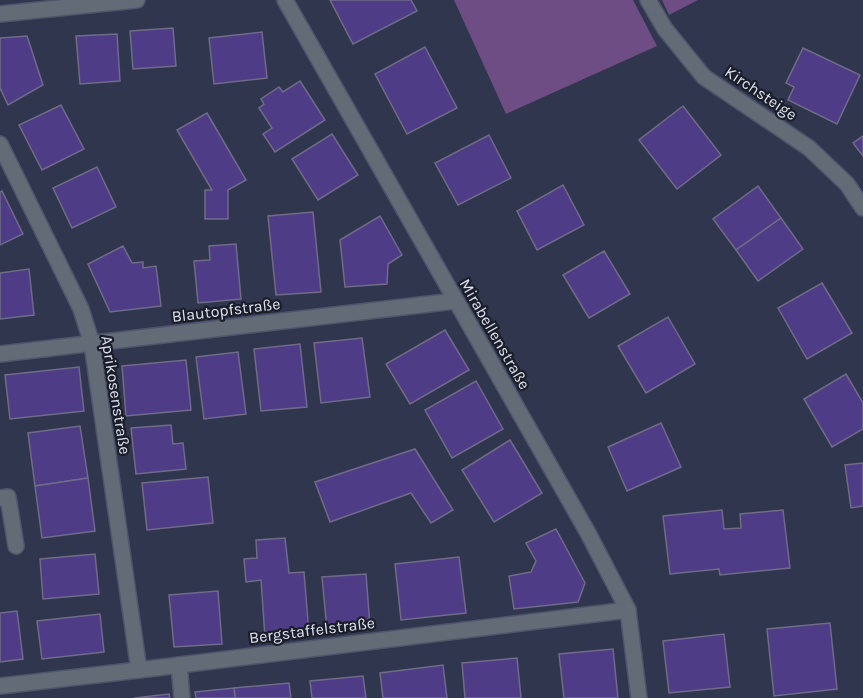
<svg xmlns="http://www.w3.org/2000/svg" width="863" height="698" font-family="Karla,sans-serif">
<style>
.green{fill:#6d4d83}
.building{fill:#4e3d86;stroke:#6f6b88;stroke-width:1.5}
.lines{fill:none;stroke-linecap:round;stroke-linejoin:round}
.minor-casing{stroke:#4e556b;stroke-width:18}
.minor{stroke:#636b76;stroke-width:15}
.labels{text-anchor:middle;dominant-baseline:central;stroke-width:4.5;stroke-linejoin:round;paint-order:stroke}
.street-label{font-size:16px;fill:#dce1f1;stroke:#1b1e29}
</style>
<rect width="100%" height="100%" fill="#2f364e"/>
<g class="green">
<polygon points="454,0 633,0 657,46 506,114"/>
<polygon points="662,0 698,0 669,15"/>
</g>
<g class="building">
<polygon points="330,0 411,0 417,11 353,44"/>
<polygon points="173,28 176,66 133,69 130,31"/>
<polygon points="262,32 267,78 214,84 209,38"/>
<polygon points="117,34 120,81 80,84 76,36"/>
<polygon points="27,36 43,85 8,105 0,88 0,38"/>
<polygon points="425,47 457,108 407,134 375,74"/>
<polygon points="803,48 860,75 837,124 788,100 794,87 786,83"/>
<polygon points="300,81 325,120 275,152 263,134 272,128 259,108 264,104 261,99 279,87 283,92"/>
<polygon points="61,105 84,149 42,170 19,125"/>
<polygon points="683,106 721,155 677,189 639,140"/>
<polygon points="207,113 246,180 228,190 228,219 205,219 205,190 212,190 177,130"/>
<polygon points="332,134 358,175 318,200 292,159"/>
<polygon points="489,135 511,178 458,205 435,163"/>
<polygon points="863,136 863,156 853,143"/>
<polygon points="97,167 116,207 72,228 53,188"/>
<polygon points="563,185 584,225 537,250 517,211"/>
<polygon points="758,186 781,218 736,250 713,219"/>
<polygon points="2,191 23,234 0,245 0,192"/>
<polygon points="313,212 321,292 276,295 268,216"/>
<polygon points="380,216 402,255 388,264 387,284 345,287 340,240"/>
<polygon points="781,218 803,249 758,281 736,250"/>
<polygon points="236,244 241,299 198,303 194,261 210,260 209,246"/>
<polygon points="123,246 132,263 143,262 143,268 156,266 161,306 110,312 88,264"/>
<polygon points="604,251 630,294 589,318 563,275"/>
<polygon points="29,269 34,315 0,319 0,273"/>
<polygon points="822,283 852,333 807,359 778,308"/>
<polygon points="668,317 695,364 646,393 618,346"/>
<polygon points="445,330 469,370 410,404 386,364"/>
<polygon points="362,338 370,397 321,403 314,343"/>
<polygon points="300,344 307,407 261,411 254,349"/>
<polygon points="238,352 246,414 204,419 196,357"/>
<polygon points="186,360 191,410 126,416 122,366"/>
<polygon points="79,367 84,411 10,419 5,375"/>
<polygon points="846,374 863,403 863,429 832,447 804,399"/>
<polygon points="476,381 503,429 452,458 425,410"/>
<polygon points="661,423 681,467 627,491 608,447"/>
<polygon points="171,425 173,444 183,443 186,469 136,474 131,428"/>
<polygon points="80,426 88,478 35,486 28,433"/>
<polygon points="510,440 542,493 494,522 462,470"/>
<polygon points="415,449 453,510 431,523 411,493 330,522 315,482"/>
<polygon points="863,463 863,506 851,508 845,465"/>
<polygon points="208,477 213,523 147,530 142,483"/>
<polygon points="88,478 95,531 42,538 35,486"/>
<polygon points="722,510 724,529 741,528 740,514 783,510 790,568 720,575 719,569 670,574 663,516"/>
<polygon points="556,529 585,583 578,602 514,609 509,576 531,572 536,561 526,543"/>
<polygon points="285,538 289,573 304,572 309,634 265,638 261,580 246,582 244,559 257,558 256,540"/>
<polygon points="95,554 99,594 43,599 40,559"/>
<polygon points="459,557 466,613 401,620 395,564"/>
<polygon points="366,574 370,626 327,630 322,577"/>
<polygon points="218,591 222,644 174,647 169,595"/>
<polygon points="17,611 23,659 0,662 0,613"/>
<polygon points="100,614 104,652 42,659 37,621"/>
<polygon points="830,623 837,689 774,696 767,629"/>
<polygon points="724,634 730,687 669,693 663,641"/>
<polygon points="613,649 618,698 564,698 559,654"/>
<polygon points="517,658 521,698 465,698 462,663"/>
<polygon points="443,665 447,698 383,698 380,673"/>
<polygon points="363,676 366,698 312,698 310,681"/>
<polygon points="289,683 291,698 235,698 234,688"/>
<polygon points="234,688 235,698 196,698 195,692"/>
<polygon points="169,694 170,698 134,698"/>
</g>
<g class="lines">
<defs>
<g id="minor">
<polyline points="285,0 588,533 628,610 639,698"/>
<polyline points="648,0 665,29 704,77 809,148 847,184 863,208"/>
<polyline points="0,14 137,0"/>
<polyline points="0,144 81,309 92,344 139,670"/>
<polyline points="0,354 455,301"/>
<polyline points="0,498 8,497 16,546"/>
<polyline points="179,665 182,698"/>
<polyline points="0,686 139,670 628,610"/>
</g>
</defs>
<use href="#minor" class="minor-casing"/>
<use href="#minor" class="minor"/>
</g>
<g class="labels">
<g class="street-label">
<text transform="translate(761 93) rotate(34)">Kirchsteige</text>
<text transform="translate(226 310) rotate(-7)">Blautopfstraße</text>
<text transform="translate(495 334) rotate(60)">Mirabellenstraße</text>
<text transform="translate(116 395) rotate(81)">Aprikosenstraße</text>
<text transform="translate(312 630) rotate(-7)">Bergstaffelstraße</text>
</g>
</g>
</svg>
